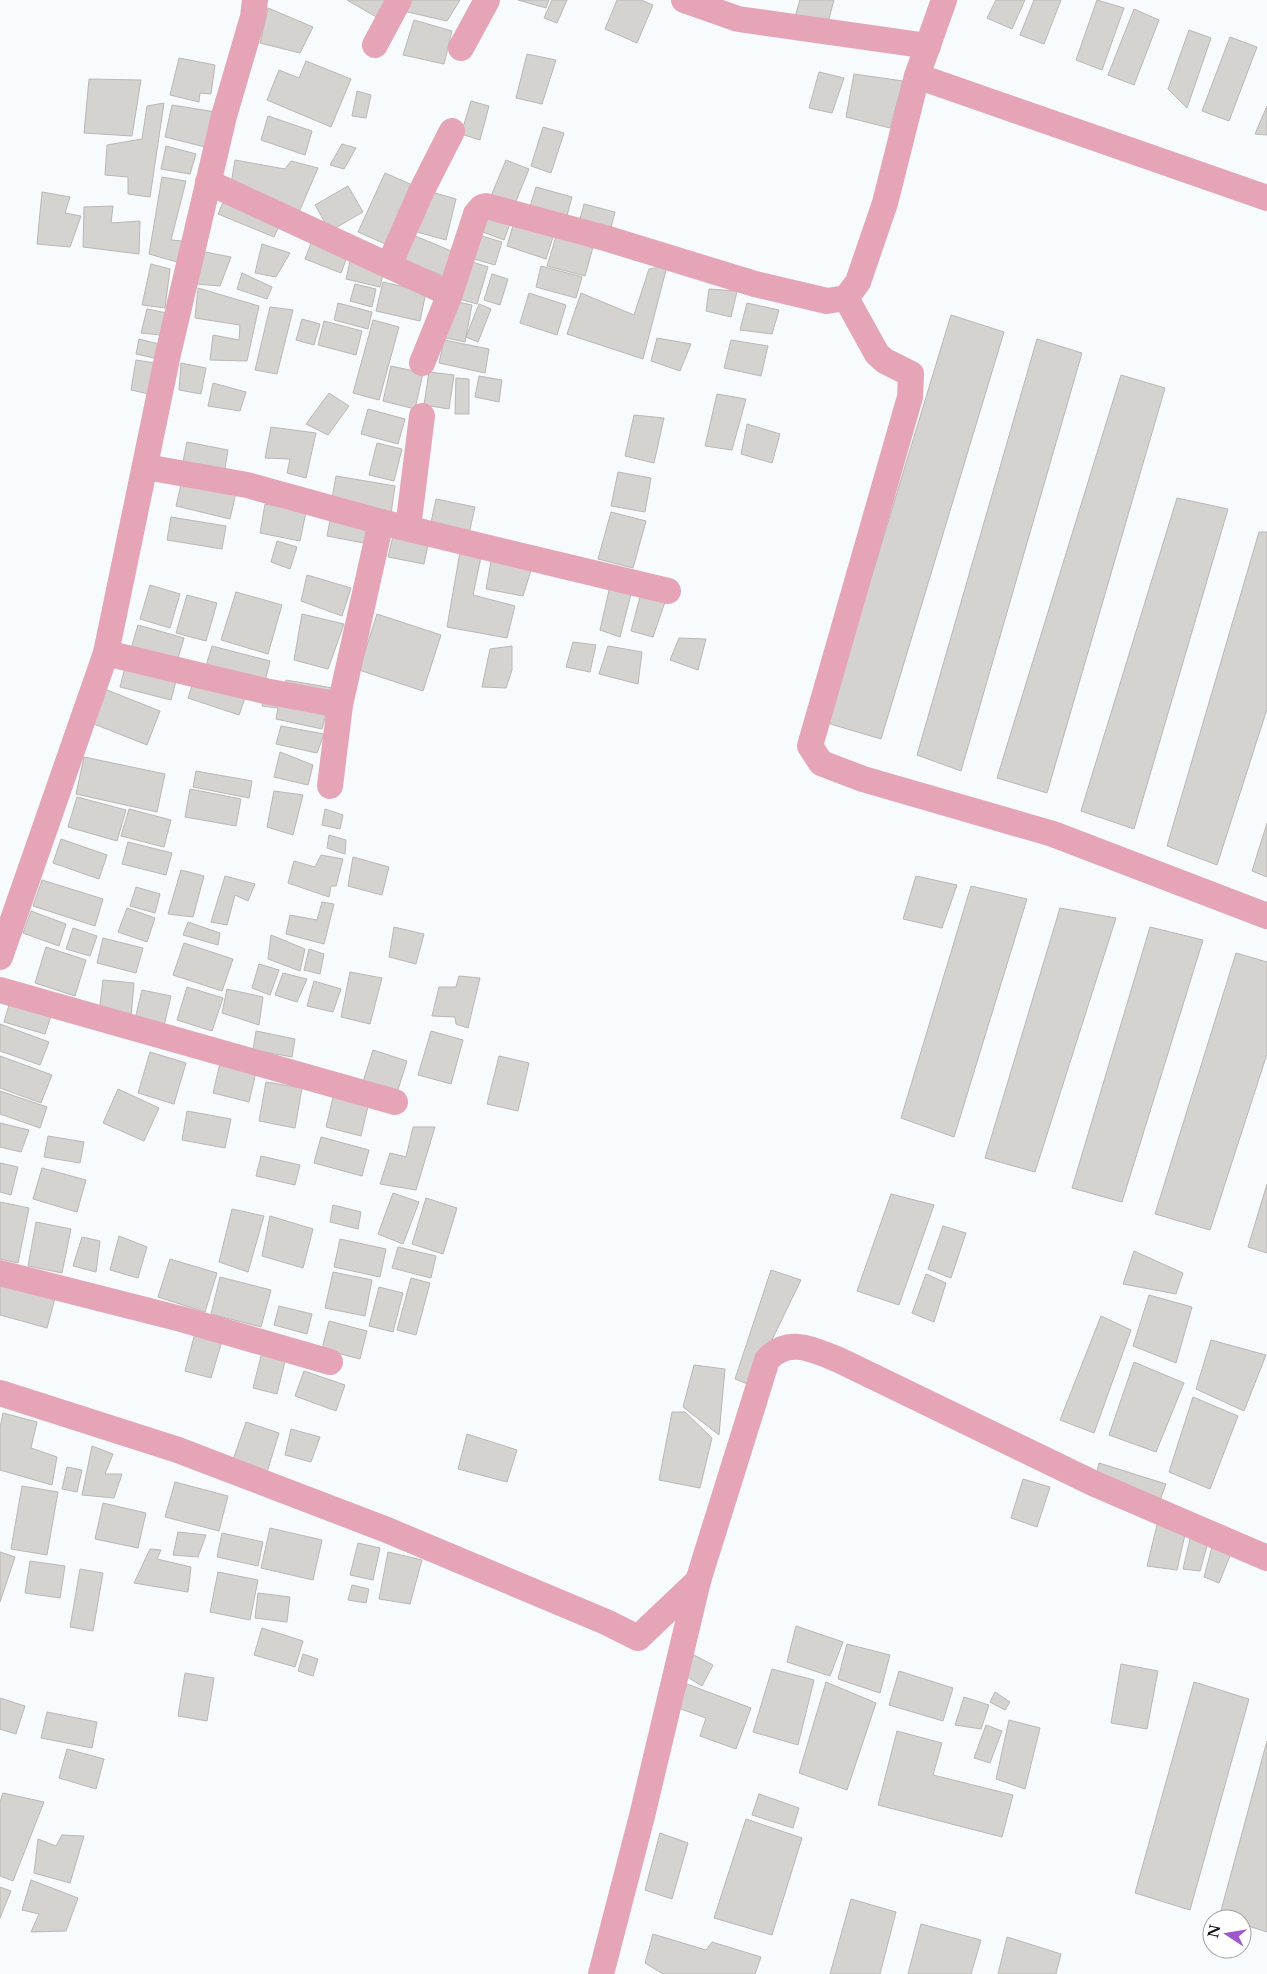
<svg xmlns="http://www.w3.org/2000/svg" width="1267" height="1974" font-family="'Libre Baskerville',serif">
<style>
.building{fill:#d5d3cf;stroke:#bab7b4}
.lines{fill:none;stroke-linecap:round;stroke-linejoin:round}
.minor{stroke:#e5a5b6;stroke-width:26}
</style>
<rect width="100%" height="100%" fill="#f7fbfd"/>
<g class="building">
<polygon points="347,0 397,0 385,22"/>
<polygon points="410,0 460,0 447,21 403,11"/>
<polygon points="518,0 549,0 546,8"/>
<polygon points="552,0 567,0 557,23 544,18"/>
<polygon points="617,0 641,0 653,5 637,43 605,29"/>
<polygon points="800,0 834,0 827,26 795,17"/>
<polygon points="996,0 1025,0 1012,29 987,18"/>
<polygon points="1034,0 1061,0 1044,44 1020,35"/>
<polygon points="1097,0 1124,8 1102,70 1076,60"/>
<polygon points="268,8 313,27 300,53 260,43"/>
<polygon points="1134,9 1159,20 1134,85 1108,75"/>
<polygon points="414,20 452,31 444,64 403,55"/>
<polygon points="1189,30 1211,38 1187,108 1168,89"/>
<polygon points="1230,37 1257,47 1229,121 1202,111"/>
<polygon points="527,54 556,60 542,104 516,98"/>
<polygon points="179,58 215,65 211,94 200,93 199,102 170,95"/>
<polygon points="306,61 351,79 331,127 267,100 279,70 299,78"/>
<polygon points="819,72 844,78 832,113 809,108"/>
<polygon points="854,74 903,81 890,128 846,117"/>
<polygon points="89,79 141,80 132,136 84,133"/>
<polygon points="357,91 371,95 366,118 352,116"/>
<polygon points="471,101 489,106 480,140 461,134"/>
<polygon points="164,103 150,197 128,194 128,177 105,175 107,145 142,139 147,106"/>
<polygon points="172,105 216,112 209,148 165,137"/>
<polygon points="1267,106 1267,135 1255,134"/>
<polygon points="268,116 312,131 305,155 261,140"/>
<polygon points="543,127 564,133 551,173 531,166"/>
<polygon points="342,144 356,148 344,169 330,165"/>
<polygon points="166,146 196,154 190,174 161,169"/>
<polygon points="235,160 285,169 291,161 318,168 299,212 231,184"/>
<polygon points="506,160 529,169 512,211 489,201"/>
<polygon points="385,173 417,187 390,246 358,232"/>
<polygon points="162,177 186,181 171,240 182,241 177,262 149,254"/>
<polygon points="348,186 363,212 330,231 315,205"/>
<polygon points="536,187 572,197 565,223 528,213"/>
<polygon points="428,191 456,199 446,240 417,232"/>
<polygon points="42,192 70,197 65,213 81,216 70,247 37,244"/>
<polygon points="225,198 279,226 274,237 218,214"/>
<polygon points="584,204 615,212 609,235 578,227"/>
<polygon points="113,206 111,223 140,221 139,254 83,247 84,207"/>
<polygon points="486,209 512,218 504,240 478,230"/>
<polygon points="514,222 554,234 546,259 507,246"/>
<polygon points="558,230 595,240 585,276 547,266"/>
<polygon points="475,234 502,242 495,265 467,257"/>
<polygon points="413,235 456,253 446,277 403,260"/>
<polygon points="313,238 349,252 341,273 305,259"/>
<polygon points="262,244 290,253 276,277 255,273"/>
<polygon points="205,252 231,257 220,286 196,284"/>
<polygon points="351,257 385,265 380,287 346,279"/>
<polygon points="463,259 488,267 477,304 452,297"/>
<polygon points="151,264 170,269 165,308 142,305"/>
<polygon points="541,266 582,277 576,298 536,287"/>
<polygon points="667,266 643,359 567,334 581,293 634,315 649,269"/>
<polygon points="242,273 272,287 267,299 237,289"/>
<polygon points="492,274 508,279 500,305 484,300"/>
<polygon points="383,282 426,292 420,321 376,311"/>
<polygon points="355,284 376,289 372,307 350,301"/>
<polygon points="198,288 259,306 247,361 210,360 213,335 239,340 240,325 195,318"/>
<polygon points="709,289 737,291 731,317 706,311"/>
<polygon points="529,293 566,305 557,335 520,323"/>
<polygon points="448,300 472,305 465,342 441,337"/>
<polygon points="338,303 372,312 368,329 334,320"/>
<polygon points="747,303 779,310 772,334 740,330"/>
<polygon points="479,304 491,309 478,342 466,337"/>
<polygon points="270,307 293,310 277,374 255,370"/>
<polygon points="147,309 167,313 161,335 141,333"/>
<polygon points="951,315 1004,332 881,739 827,723"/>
<polygon points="302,319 320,324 314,345 296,340"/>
<polygon points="373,320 399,327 379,400 353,393"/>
<polygon points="324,321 362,331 356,355 318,345"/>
<polygon points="657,338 691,344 680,371 651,361"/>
<polygon points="139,339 159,344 154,358 136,354"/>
<polygon points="1037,339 1082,353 961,771 917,755"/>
<polygon points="444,340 489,349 485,373 439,363"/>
<polygon points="731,340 768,346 761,376 724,368"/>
<polygon points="136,360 155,363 149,394 131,390"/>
<polygon points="181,363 206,368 201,394 179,390"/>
<polygon points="391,366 423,373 415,409 383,401"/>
<polygon points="429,372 454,375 449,409 424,405"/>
<polygon points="1121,375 1165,388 1047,793 997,778"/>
<polygon points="479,376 502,380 499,402 475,397"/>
<polygon points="456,378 469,379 469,414 455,414"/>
<polygon points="213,383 246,392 240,411 208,406"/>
<polygon points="329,393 349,406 328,435 306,424"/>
<polygon points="717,394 746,399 732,450 705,446"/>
<polygon points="368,409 405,419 398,444 361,434"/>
<polygon points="634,415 664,418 654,463 625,456"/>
<polygon points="747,424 780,434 772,463 741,454"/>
<polygon points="271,427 316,433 306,478 287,473 290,459 265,458"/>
<polygon points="187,442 228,450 224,474 182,467"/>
<polygon points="377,443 402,449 394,481 369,475"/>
<polygon points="618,472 651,478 645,512 611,506"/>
<polygon points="183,476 237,488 230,519 176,506"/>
<polygon points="336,476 395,486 391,514 331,504"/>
<polygon points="1177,498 1228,509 1134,829 1081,811"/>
<polygon points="436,499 475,507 469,534 430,527"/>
<polygon points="265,504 306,512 300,541 260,533"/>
<polygon points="611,512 646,521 633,568 598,559"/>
<polygon points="331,515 373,522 369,544 327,536"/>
<polygon points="171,517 226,526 222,549 167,540"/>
<polygon points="394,532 429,539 424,564 388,557"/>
<polygon points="1259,532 1267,532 1267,709 1217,865 1167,846"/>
<polygon points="277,541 297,547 290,569 271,562"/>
<polygon points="460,552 481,557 473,595 515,606 507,638 447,627"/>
<polygon points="492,556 532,567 523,596 486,589"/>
<polygon points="307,575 351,588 342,616 301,601"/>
<polygon points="150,585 180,594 170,628 140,619"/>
<polygon points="610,586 631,594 620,637 600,630"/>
<polygon points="236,592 282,605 268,654 221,640"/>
<polygon points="187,595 217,603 206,641 176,633"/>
<polygon points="640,597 665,602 653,637 631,631"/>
<polygon points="302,614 344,624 328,669 294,660"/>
<polygon points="377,614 441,635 423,691 359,670"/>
<polygon points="138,625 184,638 176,665 130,652"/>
<polygon points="679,638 706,639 698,670 670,660"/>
<polygon points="573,642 596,645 590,672 566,667"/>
<polygon points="212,646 270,661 263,689 204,673"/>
<polygon points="512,646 512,670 506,688 482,687 490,649"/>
<polygon points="608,646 642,652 638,684 599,674"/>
<polygon points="127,660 178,673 171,700 120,687"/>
<polygon points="195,677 246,695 239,715 188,698"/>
<polygon points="286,680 333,688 322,729 276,719 278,708 262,706 265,691 284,695"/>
<polygon points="102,688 160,711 147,745 89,722"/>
<polygon points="281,726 324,734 317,753 276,744"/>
<polygon points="280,752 313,765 308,785 274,777"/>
<polygon points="84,757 165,774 157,812 76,794"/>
<polygon points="196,771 252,781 249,798 193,787"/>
<polygon points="190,789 241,799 236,826 185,817"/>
<polygon points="274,791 303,795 293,835 267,827"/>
<polygon points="77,797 126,810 117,841 68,827"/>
<polygon points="129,809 171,820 164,847 121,836"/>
<polygon points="325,809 343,815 340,829 322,825"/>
<polygon points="1267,823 1267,877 1252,871"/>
<polygon points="329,835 346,840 345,854 327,848"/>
<polygon points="61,839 107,855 99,879 53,863"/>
<polygon points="128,842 172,853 166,875 122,864"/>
<polygon points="321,855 343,859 336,886 331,886 329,897 288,883 294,861 315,867"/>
<polygon points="353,857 389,867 382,895 348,886"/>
<polygon points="181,870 204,876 193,917 168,914"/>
<polygon points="225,876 255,884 248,901 235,895 227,925 211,922"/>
<polygon points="916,876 957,885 942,928 903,919"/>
<polygon points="42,880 103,899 95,926 33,906"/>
<polygon points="971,886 1027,899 954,1137 901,1118"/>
<polygon points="136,887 160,894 155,913 130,906"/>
<polygon points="322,902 334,904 324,944 286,934 290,915 317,920"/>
<polygon points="127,908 155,918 147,942 118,932"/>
<polygon points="1060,908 1116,918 1035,1172 985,1158"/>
<polygon points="31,911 66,924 59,946 23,933"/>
<polygon points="188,922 220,933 218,945 183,935"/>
<polygon points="394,927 424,934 416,964 389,957"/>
<polygon points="1150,927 1203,940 1122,1202 1072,1188"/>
<polygon points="73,928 97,936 90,956 66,949"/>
<polygon points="271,935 305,949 300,971 268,959"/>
<polygon points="103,938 143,948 136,973 97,963"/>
<polygon points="184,943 233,959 222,991 173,975"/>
<polygon points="46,947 86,960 75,996 35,983"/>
<polygon points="309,949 324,954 320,974 304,970"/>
<polygon points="1236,953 1267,962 1267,1054 1210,1230 1155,1214"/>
<polygon points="259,964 279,970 270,995 252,988"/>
<polygon points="350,972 382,978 370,1024 341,1017"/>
<polygon points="283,973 307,979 297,1002 275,995"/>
<polygon points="459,976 480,978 468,1028 456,1024 455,1017 432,1016 439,987 456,987"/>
<polygon points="103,980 134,983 131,1017 99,1013"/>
<polygon points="314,981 341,989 333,1012 307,1006"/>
<polygon points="187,987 223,998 212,1031 177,1020"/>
<polygon points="227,989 263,997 259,1025 222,1013"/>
<polygon points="142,990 171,996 163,1030 134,1023"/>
<polygon points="11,998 53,1010 45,1034 4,1022"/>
<polygon points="0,1024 49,1042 40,1065 0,1051"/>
<polygon points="256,1031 295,1039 292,1057 253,1050"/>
<polygon points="431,1031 463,1040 451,1084 418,1075"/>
<polygon points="373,1050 407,1061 396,1096 362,1085"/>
<polygon points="150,1052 186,1063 174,1104 138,1093"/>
<polygon points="0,1056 52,1075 41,1103 0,1088"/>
<polygon points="499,1056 529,1063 518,1111 487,1104"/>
<polygon points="221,1059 257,1068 249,1102 213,1093"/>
<polygon points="266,1082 302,1088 295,1128 259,1121"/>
<polygon points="118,1089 159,1108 144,1141 103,1123"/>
<polygon points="0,1091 47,1107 40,1128 0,1114"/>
<polygon points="334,1093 369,1102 361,1136 326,1127"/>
<polygon points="187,1111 231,1119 225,1148 182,1140"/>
<polygon points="0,1123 29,1130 21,1152 0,1147"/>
<polygon points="413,1127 435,1127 416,1190 380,1184 390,1153 406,1157"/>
<polygon points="48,1136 84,1142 80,1163 44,1157"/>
<polygon points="321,1137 369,1150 362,1176 314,1163"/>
<polygon points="261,1156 300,1165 295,1185 256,1176"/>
<polygon points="0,1163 18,1167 11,1195 0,1192"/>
<polygon points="42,1168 86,1180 77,1212 33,1199"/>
<polygon points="1267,1184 1267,1253 1248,1247"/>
<polygon points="393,1193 419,1202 403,1244 378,1234"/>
<polygon points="891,1194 934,1205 899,1305 857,1291"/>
<polygon points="426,1198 457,1208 443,1254 412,1244"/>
<polygon points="0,1202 29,1208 18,1263 0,1259"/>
<polygon points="333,1205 361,1212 358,1229 330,1222"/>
<polygon points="232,1209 264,1216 248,1272 219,1262"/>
<polygon points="270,1216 313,1229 303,1268 262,1256"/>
<polygon points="36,1222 71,1229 62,1273 28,1266"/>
<polygon points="943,1226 966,1233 951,1278 928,1269"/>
<polygon points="119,1236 147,1247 138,1278 110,1270"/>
<polygon points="82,1237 100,1241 96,1272 73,1266"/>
<polygon points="340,1239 386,1249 380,1277 334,1267"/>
<polygon points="398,1247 436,1256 431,1278 392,1268"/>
<polygon points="1134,1251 1183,1273 1176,1294 1123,1284"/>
<polygon points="170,1259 217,1273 205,1312 158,1297"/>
<polygon points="771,1270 801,1280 750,1385 735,1379"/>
<polygon points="333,1272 372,1280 365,1316 325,1308"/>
<polygon points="926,1274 946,1283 934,1322 912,1313"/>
<polygon points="220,1277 271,1290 261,1327 211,1314"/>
<polygon points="411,1278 430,1283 416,1335 397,1330"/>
<polygon points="0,1282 55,1298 47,1328 0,1315"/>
<polygon points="379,1287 403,1293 393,1332 369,1326"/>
<polygon points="1149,1295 1192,1307 1176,1363 1133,1346"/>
<polygon points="279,1306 312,1314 307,1334 274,1325"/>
<polygon points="1101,1316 1131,1330 1094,1433 1060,1420"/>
<polygon points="329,1321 367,1331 360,1359 322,1349"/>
<polygon points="195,1333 222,1341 211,1378 185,1371"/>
<polygon points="1211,1340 1266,1355 1244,1411 1196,1389"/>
<polygon points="262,1352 286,1357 277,1394 253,1388"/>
<polygon points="1134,1362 1184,1383 1156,1452 1109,1435"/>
<polygon points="694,1365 725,1369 719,1435 683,1407"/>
<polygon points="304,1371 345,1385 336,1411 295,1396"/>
<polygon points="1193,1397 1238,1416 1210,1489 1169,1472"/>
<polygon points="672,1412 685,1412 712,1438 700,1488 659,1480"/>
<polygon points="3,1413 37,1422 31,1448 57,1457 52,1485 0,1470 0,1428"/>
<polygon points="246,1422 279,1433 267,1472 233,1460"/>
<polygon points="291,1429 320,1437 311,1462 285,1455"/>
<polygon points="467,1434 517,1450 507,1482 458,1469"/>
<polygon points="92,1446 113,1454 105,1474 122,1474 114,1498 82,1495"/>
<polygon points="1099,1463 1166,1484 1159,1503 1096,1477"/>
<polygon points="67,1467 82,1470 77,1492 62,1489"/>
<polygon points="1023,1479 1050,1487 1037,1527 1011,1518"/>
<polygon points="175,1482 228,1496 219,1531 165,1517"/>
<polygon points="22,1486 58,1492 47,1555 11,1549"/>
<polygon points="103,1503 146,1513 138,1548 95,1539"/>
<polygon points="1158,1521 1186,1530 1177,1570 1147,1566"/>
<polygon points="270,1528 322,1540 313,1580 261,1568"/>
<polygon points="178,1532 206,1535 198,1557 173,1555"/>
<polygon points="222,1533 263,1542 258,1566 217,1557"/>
<polygon points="1191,1535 1209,1539 1200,1571 1183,1569"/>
<polygon points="358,1543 380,1548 373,1580 350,1575"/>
<polygon points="1212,1547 1232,1551 1219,1583 1204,1577"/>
<polygon points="150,1549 161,1550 157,1559 191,1567 188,1592 134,1583"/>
<polygon points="0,1552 15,1557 0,1602"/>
<polygon points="388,1552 422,1560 410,1604 379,1599"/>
<polygon points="30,1561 65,1566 60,1598 25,1593"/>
<polygon points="80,1569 103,1573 93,1631 70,1627"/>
<polygon points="218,1572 258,1580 250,1620 210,1612"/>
<polygon points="352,1585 369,1589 366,1603 348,1600"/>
<polygon points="258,1593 290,1597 287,1622 255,1618"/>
<polygon points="796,1626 843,1642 830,1676 787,1662"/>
<polygon points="262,1628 303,1641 295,1667 254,1655"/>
<polygon points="847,1644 890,1655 880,1693 838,1679"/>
<polygon points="303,1654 318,1659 313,1676 298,1671"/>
<polygon points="694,1655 713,1665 702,1686 684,1675"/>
<polygon points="1121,1664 1158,1671 1147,1729 1111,1723"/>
<polygon points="772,1669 814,1680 798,1745 753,1732"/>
<polygon points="899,1671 953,1688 943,1721 889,1705"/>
<polygon points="185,1673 214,1678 207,1721 178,1716"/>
<polygon points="826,1682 876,1703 847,1790 799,1773"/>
<polygon points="1194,1682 1249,1699 1190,1910 1135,1893"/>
<polygon points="687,1684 751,1708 736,1749 700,1736 706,1718 678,1708"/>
<polygon points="995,1692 1010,1702 1005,1710 990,1702"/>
<polygon points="964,1697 989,1705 981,1729 955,1725"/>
<polygon points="0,1698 25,1706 16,1734 0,1729"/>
<polygon points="47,1712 97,1722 92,1748 41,1738"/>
<polygon points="1009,1720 1040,1728 1025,1789 996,1779"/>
<polygon points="986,1725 1002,1731 990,1763 974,1758"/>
<polygon points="897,1731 942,1743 933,1775 1013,1795 1002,1837 878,1805"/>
<polygon points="1267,1741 1267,1932 1242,1924 1242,1919 1219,1918"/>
<polygon points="67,1749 104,1759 96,1789 59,1778"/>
<polygon points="3,1793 44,1802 13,1881 0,1876 0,1802"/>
<polygon points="759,1794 799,1808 793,1828 752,1815"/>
<polygon points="746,1819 802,1838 772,1935 714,1918"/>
<polygon points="660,1833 688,1843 672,1899 645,1890"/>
<polygon points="62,1835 84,1836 70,1883 34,1873 38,1839 56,1846"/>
<polygon points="31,1880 78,1898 66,1931 31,1932 39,1914 22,1910"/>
<polygon points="0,1887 11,1891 0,1918"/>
<polygon points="851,1899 896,1912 880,1974 830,1974"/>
<polygon points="921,1924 981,1940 971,1974 908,1974"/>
<polygon points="653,1934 706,1950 712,1942 761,1957 755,1974 663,1974 645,1963"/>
<polygon points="1007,1937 1061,1954 1056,1974 998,1974"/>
</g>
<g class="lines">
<g class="minor">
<polyline points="684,0 738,19 928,46"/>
<polyline points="944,0 917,76 1267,198"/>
<polyline points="375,45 399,0"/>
<polyline points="461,48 487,0"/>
<polyline points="208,182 450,294"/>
<polyline points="389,265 421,192 452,131"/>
<polyline points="846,298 877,354 885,361 911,374 910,397 810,746 821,763 863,779 1053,834 1267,916"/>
<polyline points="422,363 450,294 476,214 482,207 486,206 605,238 755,284 827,301 846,298 858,282 885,203 917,76"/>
<polyline points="146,467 247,485 381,522 668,591"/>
<polyline points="408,528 422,416"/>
<polyline points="106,653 265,691 340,705"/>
<polyline points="330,786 340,705 381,522"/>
<polyline points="0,957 106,653 168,354 224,116 253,17 255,0"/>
<polyline points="0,990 395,1102"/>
<polyline points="0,1273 181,1319 330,1362"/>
<polyline points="0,1393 178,1450 387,1530 606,1622 638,1638 698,1581 642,1816 601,1974"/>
<path d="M698 1581 767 1360C788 1336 814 1350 839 1360L1095 1484 1267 1558"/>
</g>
</g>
<g transform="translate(1227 1934) rotate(282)"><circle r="24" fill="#ffffff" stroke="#a0a1a1"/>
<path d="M0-4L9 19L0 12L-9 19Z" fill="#9e58cc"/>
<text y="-8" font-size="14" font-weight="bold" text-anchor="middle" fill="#121415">N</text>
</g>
</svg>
